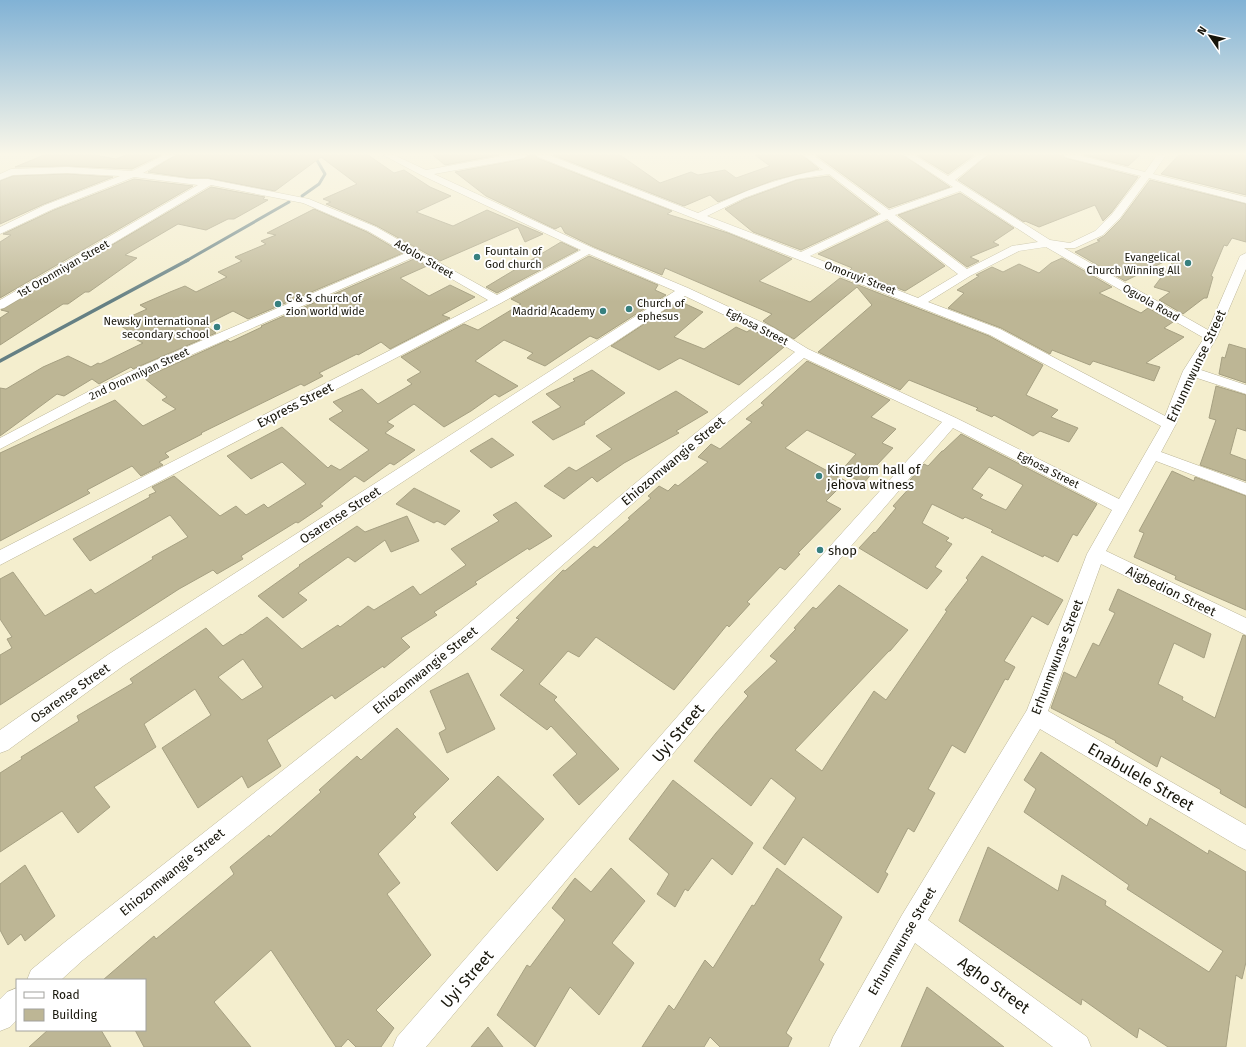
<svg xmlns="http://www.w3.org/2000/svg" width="1246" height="1047" font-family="'Fira Sans',sans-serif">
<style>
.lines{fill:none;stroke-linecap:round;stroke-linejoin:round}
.stream-far1{stroke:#658084;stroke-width:3}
.stream{stroke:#658084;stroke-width:3.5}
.building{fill:#bdb695;stroke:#a6a082;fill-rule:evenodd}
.street-casing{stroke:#bbb597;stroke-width:1}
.street{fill:#fff;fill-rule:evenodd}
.poi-dot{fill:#37807f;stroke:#fff;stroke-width:1.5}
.labels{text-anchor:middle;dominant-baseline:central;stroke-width:4;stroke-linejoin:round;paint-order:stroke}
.far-poi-label{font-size:11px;fill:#17150a;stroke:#fff;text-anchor:start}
.far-street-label{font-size:11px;fill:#17150a;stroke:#fff}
.street-label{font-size:13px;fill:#17150a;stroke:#fff}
.poi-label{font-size:13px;fill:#17150a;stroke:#fff;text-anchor:start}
.near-street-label{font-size:16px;fill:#17150a;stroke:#fff}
</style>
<rect width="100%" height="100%" fill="#f4eece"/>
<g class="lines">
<g class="stream-far1">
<polyline points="302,196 319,184 325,174 314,155"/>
<polyline points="186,261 289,202"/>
</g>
<polyline class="stream" points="0,361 188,260"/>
</g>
<g class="building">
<polygon points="44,155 95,155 116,159 126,155 161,155 132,169 67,166 15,167"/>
<polygon points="176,155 368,155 394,173 404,170 430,187 451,196 416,212 453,226 487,210 543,234 525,242 518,227 440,261 377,226 326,204 331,202 323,199 357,184 321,157 275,191 208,178 190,178 148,172"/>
<polygon points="433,155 499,155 445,165"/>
<polygon points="529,155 536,155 537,158 672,211 667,214 728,233 792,259 759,281 810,302 840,278 989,336 1043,365 1026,395 1058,410 1051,417 1078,428 1069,442 1040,431 1033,436 994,415 992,417 976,410 978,408 909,380 900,390 818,352 872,305 857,287 794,339 763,321 772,314 665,268 662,275 594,247 565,233 561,226 555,229 486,196 455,172 524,159"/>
<polygon points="553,155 620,155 660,183 691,172 698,175 725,170 736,178 770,166 755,155 802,155 819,169 774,180 718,202 710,195 684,206"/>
<polygon points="816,155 903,155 950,187 889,208"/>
<polygon points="917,155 974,155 948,174"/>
<polygon points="988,155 1063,155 1065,158 1138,177 1111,213 1103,221 1095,205 1039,227 1025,221 1024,222 958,180"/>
<polygon points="1084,155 1140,155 1128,166"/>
<polygon points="1179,155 1246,155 1246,195 1161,174"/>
<polygon points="67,174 113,177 44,204 0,224 0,181 13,176"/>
<polygon points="829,176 878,214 801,250 753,232 725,209 745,199 797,180"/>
<polygon points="134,179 193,186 0,298 0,242 11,235 3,234 54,210"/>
<polygon points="1150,180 1246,204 1246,242 1232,238 1227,246 1224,245 1211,276 1213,277 1207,298 1204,298 1183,314 1159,300 1170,292 1154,287 1178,255 1125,281 1075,252 1100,241 1097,240 1104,236 1121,219"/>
<polygon points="211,187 265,197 263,199 268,200 234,219 228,219 206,230 178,224 125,255 137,258 89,292 85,292 68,304 63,304 0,345 0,318 9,312 1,310"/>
<polygon points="960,193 1014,228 993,242 999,245 970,257 979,261 967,267 898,215"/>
<polygon points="314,209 367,232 403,253 248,319 233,311 205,325 216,333 133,369 131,367 99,384 92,379 64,396 57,394 0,436 0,388 6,389 43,367 68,356 91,367 98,363 100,364 143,343 135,339 139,337 116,323 147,309 140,305 170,292 185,286 196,292 227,277 218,272 242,261 235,257 266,244 261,241 276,235 267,233"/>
<polygon points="887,221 945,266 905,291 850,270 852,268 818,254"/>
<polygon points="561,242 578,250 497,293 486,287"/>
<polygon points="589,256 658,285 655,290 666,295 597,339 590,336 545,366 527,358 533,353 504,340 475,361 518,386 499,397 495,394 471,411 444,427 414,404 387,422 394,426 385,433 415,450 394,465 390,463 364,482 355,476 320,504 323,506 298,523 296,522 241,556 243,559 217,574 213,570 179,589 0,705 0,655 12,648 7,639 12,637 0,619 0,579 13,572 45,616 91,589 95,594 153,559 152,557 188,537 170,515 90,561 73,539 150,497 149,495 156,492 152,487 174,476 220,516 236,506 246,515 264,504 268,508 306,484 282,462 251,479 227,456 282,427 328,468 331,465 340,470 369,450 329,419 343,411 333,402 362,389 378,404 412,384 407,380 421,372 401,357 464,324 478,330 521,304 511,299"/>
<polygon points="1062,258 1112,287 1099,293 1141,313 1148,308 1173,322 1164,328 1184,337 1146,363 1160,367 1154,381 1093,361 1090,365 1052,350 1050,354 1001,328 948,308 964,293 957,290 979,276 976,275 992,267 1003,272 1019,264 1039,273 1051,263"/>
<polygon points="414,259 427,266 400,278 429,296 450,285 475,297 442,315 450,318 390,349 381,342 358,355 357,354 319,373 323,376 304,386 301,384 201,433 202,434 165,453 169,457 159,462 163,465 141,476 132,466 87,490 90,493 0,541 0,453 115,400 143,426 176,409 162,400 167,397 144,378 228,340 230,342 262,327 261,326"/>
<polygon points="679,301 703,312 674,337 704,349 736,327 747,332 751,329 784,347 739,385 680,358 659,370 611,346"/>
<polygon points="1229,344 1246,349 1246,383 1219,374 1222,357 1225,358"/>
<polygon points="807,361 890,400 871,417 896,429 882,443 893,448 875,467 876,468 864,483 840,472 856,454 807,430 785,448 846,481 826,501 841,509 798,553 800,554 785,570 780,567 747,602 750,604 729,627 727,625 674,690 596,637 579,657 568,651 539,684 557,697 554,700 619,769 579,805 553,775 577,754 551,726 547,730 500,695 524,670 491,649 519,619 516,618 563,570 565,571 594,546 597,548 630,519 628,518 651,498 648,496 659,486 668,491 675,484 678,486 708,462 698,457 711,444 720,449 752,422 746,419 764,405 761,403"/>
<polygon points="592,370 625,393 584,422 585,424 553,440 532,422 561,407 546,394 575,381 573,379"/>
<polygon points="1216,386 1246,395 1246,431 1237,428 1230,454 1246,460 1246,481 1200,465 1216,420 1209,418"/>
<polygon points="676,391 708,412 676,431 679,433 624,463 597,482 592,477 564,499 544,486 569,467 576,471 612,449 596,436"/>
<path d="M961 434 1097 504 1077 536 1073 534 1058 562 1044 555 1043 557 991 532 993 530 965 517 963 519 932 504 922 523 949 538 946 541 952 544 935 567 942 571 927 589 859 548 874 532 875 533 896 508 893 506 914 483 910 480 924 464 928 466 942 451H943ZM989 467 1023 485 1006 510 980 498 983 495 972 489Z"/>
<polygon points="492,438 514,455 491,468 470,451"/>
<polygon points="1172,471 1194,481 1195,477 1246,496 1246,610 1175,579 1176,576 1134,557 1144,533 1139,531"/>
<polygon points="414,488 460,511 445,525 437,521 434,523 396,504"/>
<path d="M516 502 552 536 529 550 528 548 475 582 477 584 434 612 437 615 401 638 410 647 384 668 383 666 335 699 332 695 267 740 281 766 248 788 242 776 198 808 162 748 211 715 195 689 144 724 156 747 94 787 110 807 78 833 62 811 0 852V773L22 759 21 757 79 721 77 716 133 683 130 679 206 628 223 646 241 634 242 635 267 617 302 649 338 625 340 627 368 606 374 610 413 586 420 595 466 565 451 549 499 521 493 515ZM243 659 263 687 242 700 218 677Z"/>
<polygon points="407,516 419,541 391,552 385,540 355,562 348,557 298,593 307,600 283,618 258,596 300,566 299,565 357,526 365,532"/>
<polygon points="982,556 1063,600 1048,625 1032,616 1004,661 1015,667 1008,680 1005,679 965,753 952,745 928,789 935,793 914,832 908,828 885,872 888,874 878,893 803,837 785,865 763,848 796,798 771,778 751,806 694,761 716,733 748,696 744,692 777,661 770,656 796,629 794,628 813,607 816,609 839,585 908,630 890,651 889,651 795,750 822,771 874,691 886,700 947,611 945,610 968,580 966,578"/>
<polygon points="1118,589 1211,634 1204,658 1174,643 1158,684 1183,697 1182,700 1215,718 1243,635 1246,636 1246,808 1220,793 1221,790 1161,756 1157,767 1115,742 1116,741 1051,708 1064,672 1076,678 1093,643 1099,646 1115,613 1109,610"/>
<polygon points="468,673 495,729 447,753 439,733 446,729 430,691"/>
<polygon points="397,728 449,779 413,814 416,817 378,854 400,883 387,894 431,955 376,1010 394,1028 381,1047 356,1047 348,1039 341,1047 336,1047 271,950 214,1002 251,1047 144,1047 135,1030 145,1030 145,980 103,980 154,936 156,939 234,874 230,867 269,835 270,837 321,792 319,790 357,756 361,760"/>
<polygon points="1041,752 1147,826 1150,818 1208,854 1209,850 1246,872 1246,962 1242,979 1236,975 1226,1047 1168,1047 1139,1028 1137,1038 1082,999 1081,1005 959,921 988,847 1058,891 1062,875 1106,901 1105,905 1209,972 1223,951 1127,889 1129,885 1024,812 1036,789 1024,780"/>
<polygon points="498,776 544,819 497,871 451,823"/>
<polygon points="673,780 753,843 732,875 712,858 688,891 685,889 675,907 657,894 669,874 629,839"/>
<polygon points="25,865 55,916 25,941 21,934 8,945 0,930 0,884"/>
<polygon points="611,868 645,901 612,943 634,963 599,1015 570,987 535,1047 497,1015 527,965 530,967 565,920 552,908 571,883 575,878 591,892"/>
<polygon points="777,868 842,917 819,960 824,964 786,1033 792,1038 788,1047 720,1047 710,1037 704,1047 642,1047 669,1005 674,1010 705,960 713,968 752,905 754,906"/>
<polygon points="927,987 1004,1047 901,1047"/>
<polygon points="488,1027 503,1047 471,1047"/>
<polygon points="48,1030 101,1030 111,1047 29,1047"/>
</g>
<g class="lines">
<defs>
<g id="street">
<path d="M164 155H175L143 173 190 179H208L309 199 376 227 497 295 581 250 421 175 383 155H394L426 170 507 155H528L524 158 434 174 593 248 688 288 774 328 808 349 956 418 1119 499 1161 426 990 335 538 157 537 155H549L698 213C740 193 777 177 823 170L803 155H813L889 210 953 187 904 155H914L948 176 977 155H987L955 180 1050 240 1070 243 1095 231 1112 214 1141 176 1065 157 1064 155H1078L1145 172 1157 155H1166L1153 174 1246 197V203L1149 178 1120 218 1103 235 1075 248H1064L1208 330 1240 256 1246 253V269L1217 337 1198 369 1246 385V394L1194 377 1176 424 1161 452 1246 483V495L1156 461 1106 551 1246 618V635L1101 564 1048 711 1246 825V850L1238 846 1040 729 928 920 1087 1037 1091 1047H1053L915 943 859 1047H829L833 1037 902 915 1027 710 1087 554 1112 510 953 428 719 699 426 1047H393L397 1037 705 685 942 422 804 358 680 462 475 642 83 960 61 980H27L31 970 65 942 461 630 670 454 795 352 764 334 685 296 123 666 8 750 0 753V730L109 654 675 291 589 254 501 303 0 565V550L488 300 414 257 150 373 105 394 0 449V438L95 388 140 367 406 253 368 231 303 203 211 185 4 308 0 309V300L198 185 134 177 53 209 0 234V227L45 205 120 176 67 173 13 175 0 180V174L11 169 67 167 132 171ZM829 174 881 214 801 252 707 216 744 198 797 179ZM960 191 1038 242 1012 246 967 269 895 215ZM887 219 958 274 918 298 810 256ZM1046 247 1204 338 1183 371 1165 416 1000 329 928 302 970 276 1019 251Z"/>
<polygon points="17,988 17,1020 10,1027 0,1031 0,999 7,992"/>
</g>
</defs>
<use href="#street" class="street-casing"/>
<use href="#street" class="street"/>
</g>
<linearGradient id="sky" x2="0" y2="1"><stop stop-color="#81b2d5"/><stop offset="0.51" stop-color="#faf7e9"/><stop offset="1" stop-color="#faf7e9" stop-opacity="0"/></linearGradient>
<rect width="1246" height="302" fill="url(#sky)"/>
<g class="poi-dot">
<circle cx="477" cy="257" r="4"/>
<circle cx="1188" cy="263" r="4"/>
<circle cx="278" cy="304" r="4"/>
<circle cx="629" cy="309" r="4"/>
<circle cx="603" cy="311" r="4"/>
<circle cx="217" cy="327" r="4"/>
<circle cx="819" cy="476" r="4"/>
<circle cx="820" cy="550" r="4"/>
</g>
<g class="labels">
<g class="far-poi-label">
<text x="485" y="251">Fountain of<tspan x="485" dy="13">God church</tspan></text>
<text x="1180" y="257" text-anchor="end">Evangelical<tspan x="1180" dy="13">Church Winning All</tspan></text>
<text x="286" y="298">C &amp; S church of<tspan x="286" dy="13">zion world wide</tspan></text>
<text x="637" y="303">Church of<tspan x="637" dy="13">ephesus</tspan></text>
<text x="595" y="311" text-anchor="end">Madrid Academy</text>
<text x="209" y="321" text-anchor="end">Newsky international<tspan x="209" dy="13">secondary school</tspan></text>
</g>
<g class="far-street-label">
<text transform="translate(424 259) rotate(30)">Adolor Street</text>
<text transform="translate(63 269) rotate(-30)">1st Oronmiyan Street</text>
<text transform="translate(860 278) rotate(21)">Omoruyi Street</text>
<text transform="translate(1151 303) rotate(30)">Oguola Road</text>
<text transform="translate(757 327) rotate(27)">Eghosa Street</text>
<text transform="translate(139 374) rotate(-25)">2nd Oronmiyan Street</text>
<text transform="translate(1048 470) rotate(27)">Eghosa Street</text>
</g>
<g class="street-label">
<text transform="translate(1196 366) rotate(-65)">Erhunmwunse Street</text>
<text transform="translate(295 405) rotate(-27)">Express Street</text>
<text transform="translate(673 461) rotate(-40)">Ehiozomwangie Street</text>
<text transform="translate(340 515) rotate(-33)">Osarense Street</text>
<text transform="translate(1171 591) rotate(26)">Aigbedion Street</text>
<text transform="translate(1057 657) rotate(-69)">Erhunmwunse Street</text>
<text transform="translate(425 670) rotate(-39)">Ehiozomwangie Street</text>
<text transform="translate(70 693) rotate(-35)">Osarense Street</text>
<text transform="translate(172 872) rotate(-39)">Ehiozomwangie Street</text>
<text transform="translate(902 941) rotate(-60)">Erhunmwunse Street</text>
</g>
<g class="poi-label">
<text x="827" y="469">Kingdom hall of<tspan x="827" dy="15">jehova witness</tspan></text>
<text x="828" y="550">shop</text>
</g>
<g class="near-street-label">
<text transform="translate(678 733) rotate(-50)">Uyi Street</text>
<text transform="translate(1141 777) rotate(30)">Enabulele Street</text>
<text transform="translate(467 979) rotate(-49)">Uyi Street</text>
<text transform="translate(994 985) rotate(36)">Agho Street</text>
</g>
</g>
<rect x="16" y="979" width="130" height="52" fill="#ffffff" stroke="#a2a19d"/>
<rect x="24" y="992" width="20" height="6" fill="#ffffff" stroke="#a2a19d"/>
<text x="52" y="999" font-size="12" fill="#17150a">Road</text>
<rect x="24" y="1009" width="20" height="12" fill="#bdb695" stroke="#a2a19d"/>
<text x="52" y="1019" font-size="12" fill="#17150a">Building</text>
<g transform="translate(1210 36) rotate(304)" stroke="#ffffff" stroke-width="3" paint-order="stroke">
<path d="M0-3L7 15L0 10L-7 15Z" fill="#17150a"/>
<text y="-6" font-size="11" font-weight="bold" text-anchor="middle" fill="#17150a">N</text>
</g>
</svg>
